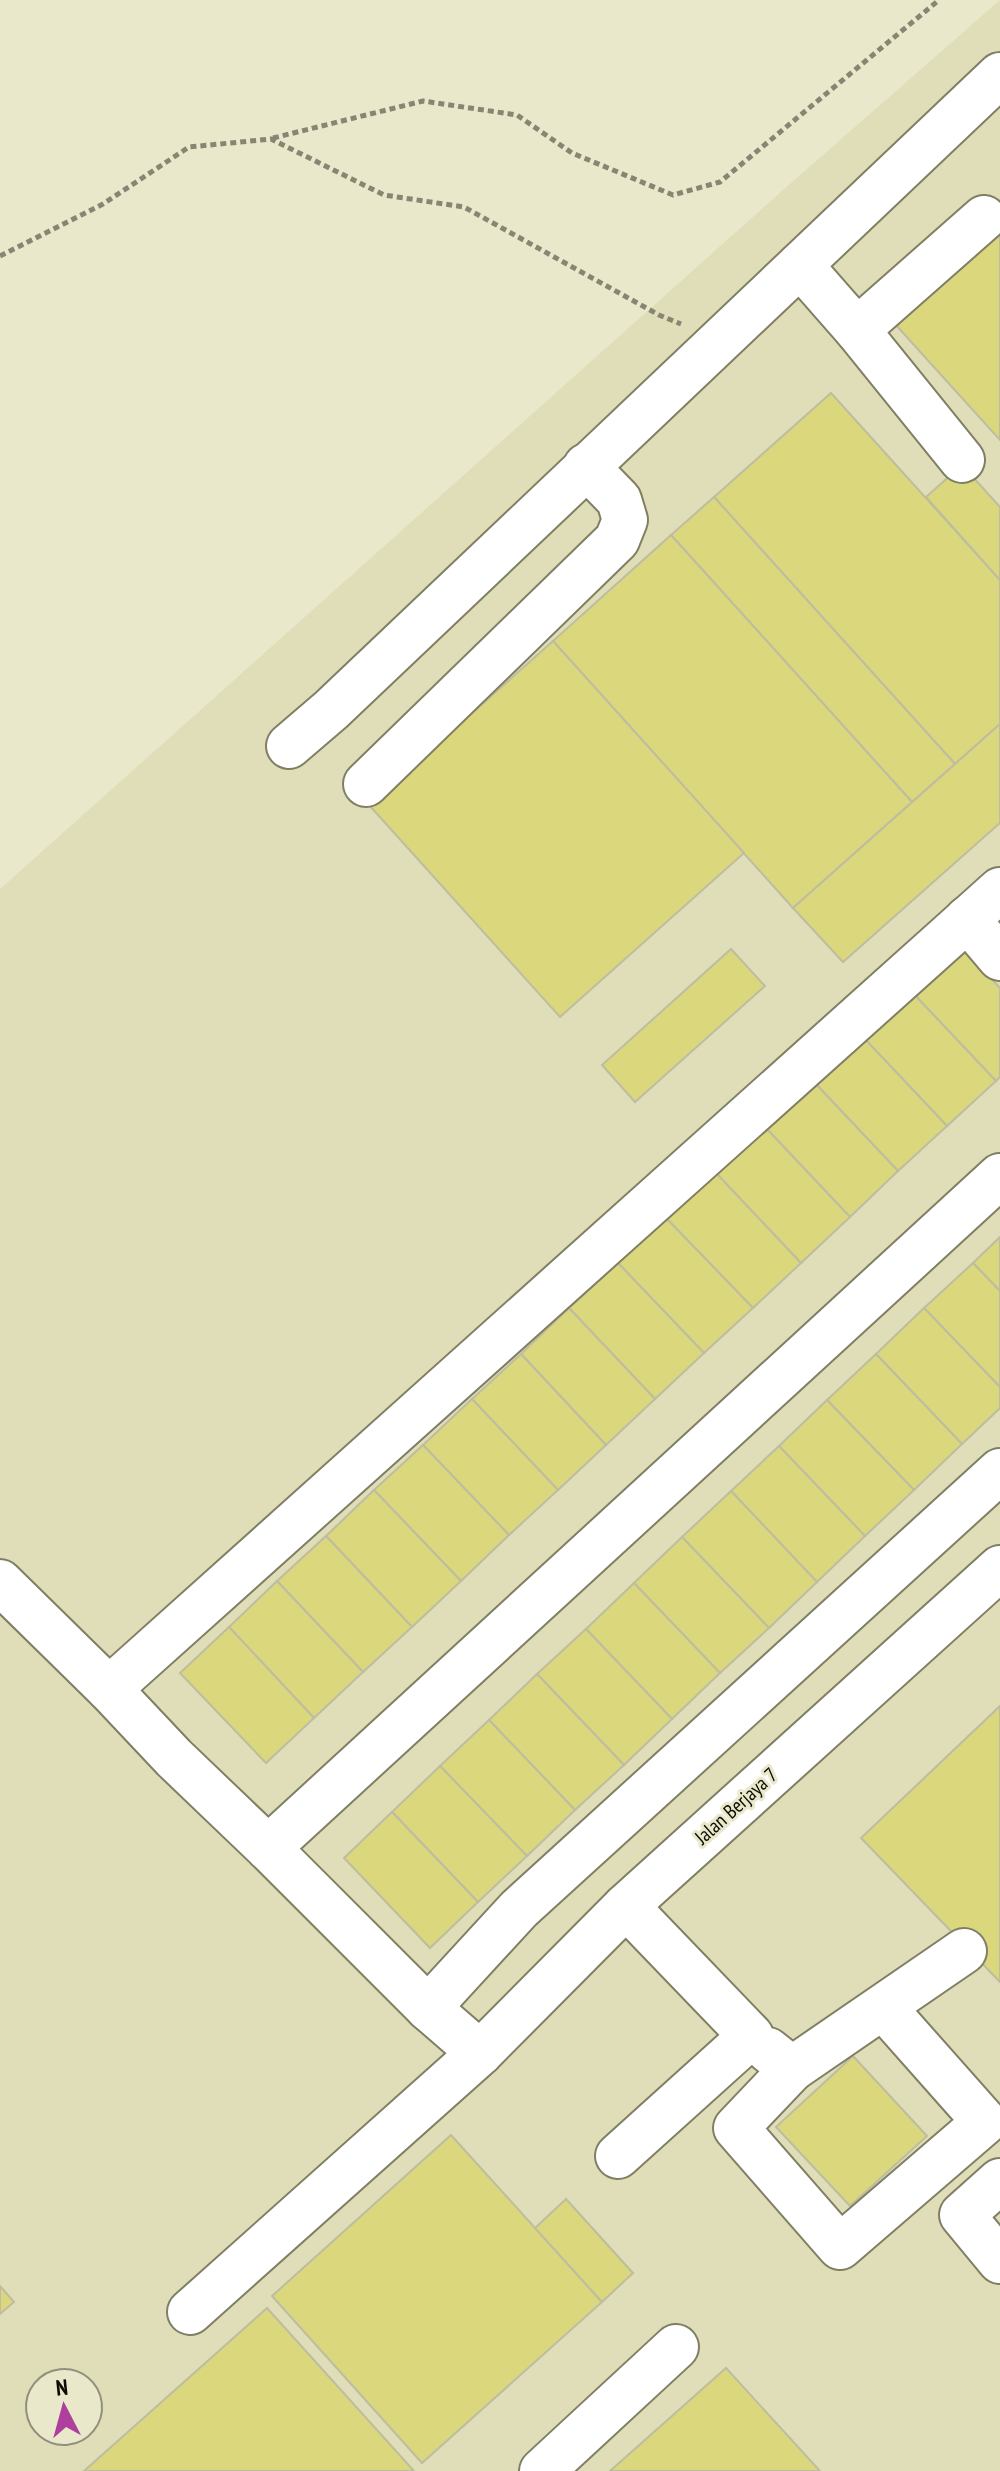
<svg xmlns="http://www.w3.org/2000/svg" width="1000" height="2471" font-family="'PT Sans Narrow',sans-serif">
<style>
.built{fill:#dfdeb9;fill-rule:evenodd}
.building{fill:#dbd77c;stroke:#bebda1;stroke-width:2}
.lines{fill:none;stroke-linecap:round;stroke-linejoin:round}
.minor-casing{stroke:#807f64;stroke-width:48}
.path{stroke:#868672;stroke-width:5;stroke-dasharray:6 4;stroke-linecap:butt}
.minor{stroke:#fff;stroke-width:44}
.labels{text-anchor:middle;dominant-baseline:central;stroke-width:6;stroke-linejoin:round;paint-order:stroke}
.street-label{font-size:20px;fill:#0c0c04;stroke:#e9e8cb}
</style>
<rect width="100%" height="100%" fill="#e9e8cb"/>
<path class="built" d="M1000 0V2471H0V889L783 190ZM40 2383H88V2431H40Z"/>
<g class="building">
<polygon points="1000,230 1000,440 895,324"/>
<polygon points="831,393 1000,580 1000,724 955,764 714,497"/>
<polygon points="962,465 1000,507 1000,580 926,497"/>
<polygon points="714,497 955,764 912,802 671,535"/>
<polygon points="671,535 912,802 793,908 553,641"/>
<polygon points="553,641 744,853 560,1017 369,805"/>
<polygon points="1000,724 1000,823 843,962 793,908"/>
<polygon points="959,944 1000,988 1000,1077 996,1081 910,990"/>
<polygon points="731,949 765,986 635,1102 602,1065"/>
<polygon points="910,990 996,1081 947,1126 862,1036"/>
<polygon points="862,1036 947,1126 898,1171 813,1081"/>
<polygon points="813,1081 898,1171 850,1217 764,1126"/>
<polygon points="764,1126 850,1217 801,1263 715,1172"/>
<polygon points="715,1172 801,1263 753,1308 666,1218"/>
<polygon points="666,1218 753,1308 704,1353 618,1263"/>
<polygon points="1000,1237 1000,1291 973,1263"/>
<polygon points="618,1263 704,1353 655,1399 569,1308"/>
<polygon points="973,1263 1000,1291 1000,1387 924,1308"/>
<polygon points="569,1308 655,1399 606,1445 521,1354"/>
<polygon points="924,1308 1000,1387 1000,1408 962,1444 876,1354"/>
<polygon points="521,1354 606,1445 558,1490 472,1399"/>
<polygon points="876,1354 962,1444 914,1490 827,1400"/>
<polygon points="472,1399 558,1490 509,1535 423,1445"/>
<polygon points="827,1400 914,1490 865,1536 779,1446"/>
<polygon points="423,1445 509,1535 461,1581 374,1490"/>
<polygon points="779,1446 865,1536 817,1582 731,1491"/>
<polygon points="374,1490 461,1581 412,1627 326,1536"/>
<polygon points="731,1491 817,1582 769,1628 682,1537"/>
<polygon points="326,1536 412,1627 363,1672 277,1581"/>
<polygon points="682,1537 769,1628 720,1673 634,1583"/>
<polygon points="277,1581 363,1672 314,1718 229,1627"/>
<polygon points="634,1583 720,1673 672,1719 586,1629"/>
<polygon points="229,1627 314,1718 266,1763 180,1673"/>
<polygon points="586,1629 672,1719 624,1765 537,1674"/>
<polygon points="537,1674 624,1765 575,1810 489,1720"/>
<polygon points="1000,1706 1000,1982 861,1838"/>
<polygon points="489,1720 575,1810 527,1856 440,1766"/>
<polygon points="440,1766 527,1856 478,1902 392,1812"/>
<polygon points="392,1812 478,1902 430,1948 344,1858"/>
<polygon points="853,2056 927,2136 850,2206 776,2127"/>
<polygon points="451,2135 602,2302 422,2463 272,2296"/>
<polygon points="566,2199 633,2273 602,2302 535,2228"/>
<polygon points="0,2286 14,2302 0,2314"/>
<polygon points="267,2308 414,2471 84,2471"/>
<polygon points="726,2368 820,2471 610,2471"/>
</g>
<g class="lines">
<defs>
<g id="minor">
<polyline points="800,265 857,330 962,460"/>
<polyline points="857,330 984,218"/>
<polyline points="289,746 331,710 1000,75"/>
<polyline points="366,784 617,540 625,520 619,500 586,466"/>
<polyline points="967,919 1000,958"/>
<polyline points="0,1582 109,1689 174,1758 268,1848 428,2008 480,2053"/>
<polyline points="109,1689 1000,890"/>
<polyline points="268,1848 1000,1176"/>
<polyline points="428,2008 519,1909 1000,1471"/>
<polyline points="768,2050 792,2069 964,1951"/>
<polyline points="792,2069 736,2128 840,2247 985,2122 884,2008"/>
<polyline points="618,2156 751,2036 626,1906"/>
<polyline points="1000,2181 962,2215 1000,2261"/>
<polyline points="190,2312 480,2053 626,1906 1000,1568"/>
<polyline points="542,2471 676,2347"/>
</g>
</defs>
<use href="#minor" class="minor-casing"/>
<g class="path">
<polyline points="273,138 423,101 517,115 572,153 673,195 720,182 939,0"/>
<polyline points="0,256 103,204 189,147 271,139 384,195 464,207 659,315 681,324"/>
</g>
<use href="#minor" class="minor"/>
</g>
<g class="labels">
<g class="street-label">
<text transform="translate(736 1806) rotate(-42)">Jalan Berjaya 7</text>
</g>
</g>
<g transform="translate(64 2407) rotate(354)"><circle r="38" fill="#e9e8cb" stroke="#91907b" stroke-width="2"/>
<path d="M0-6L14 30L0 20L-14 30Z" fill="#ae3f9c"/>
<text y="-12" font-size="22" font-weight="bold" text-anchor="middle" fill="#0c0c04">N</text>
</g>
</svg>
